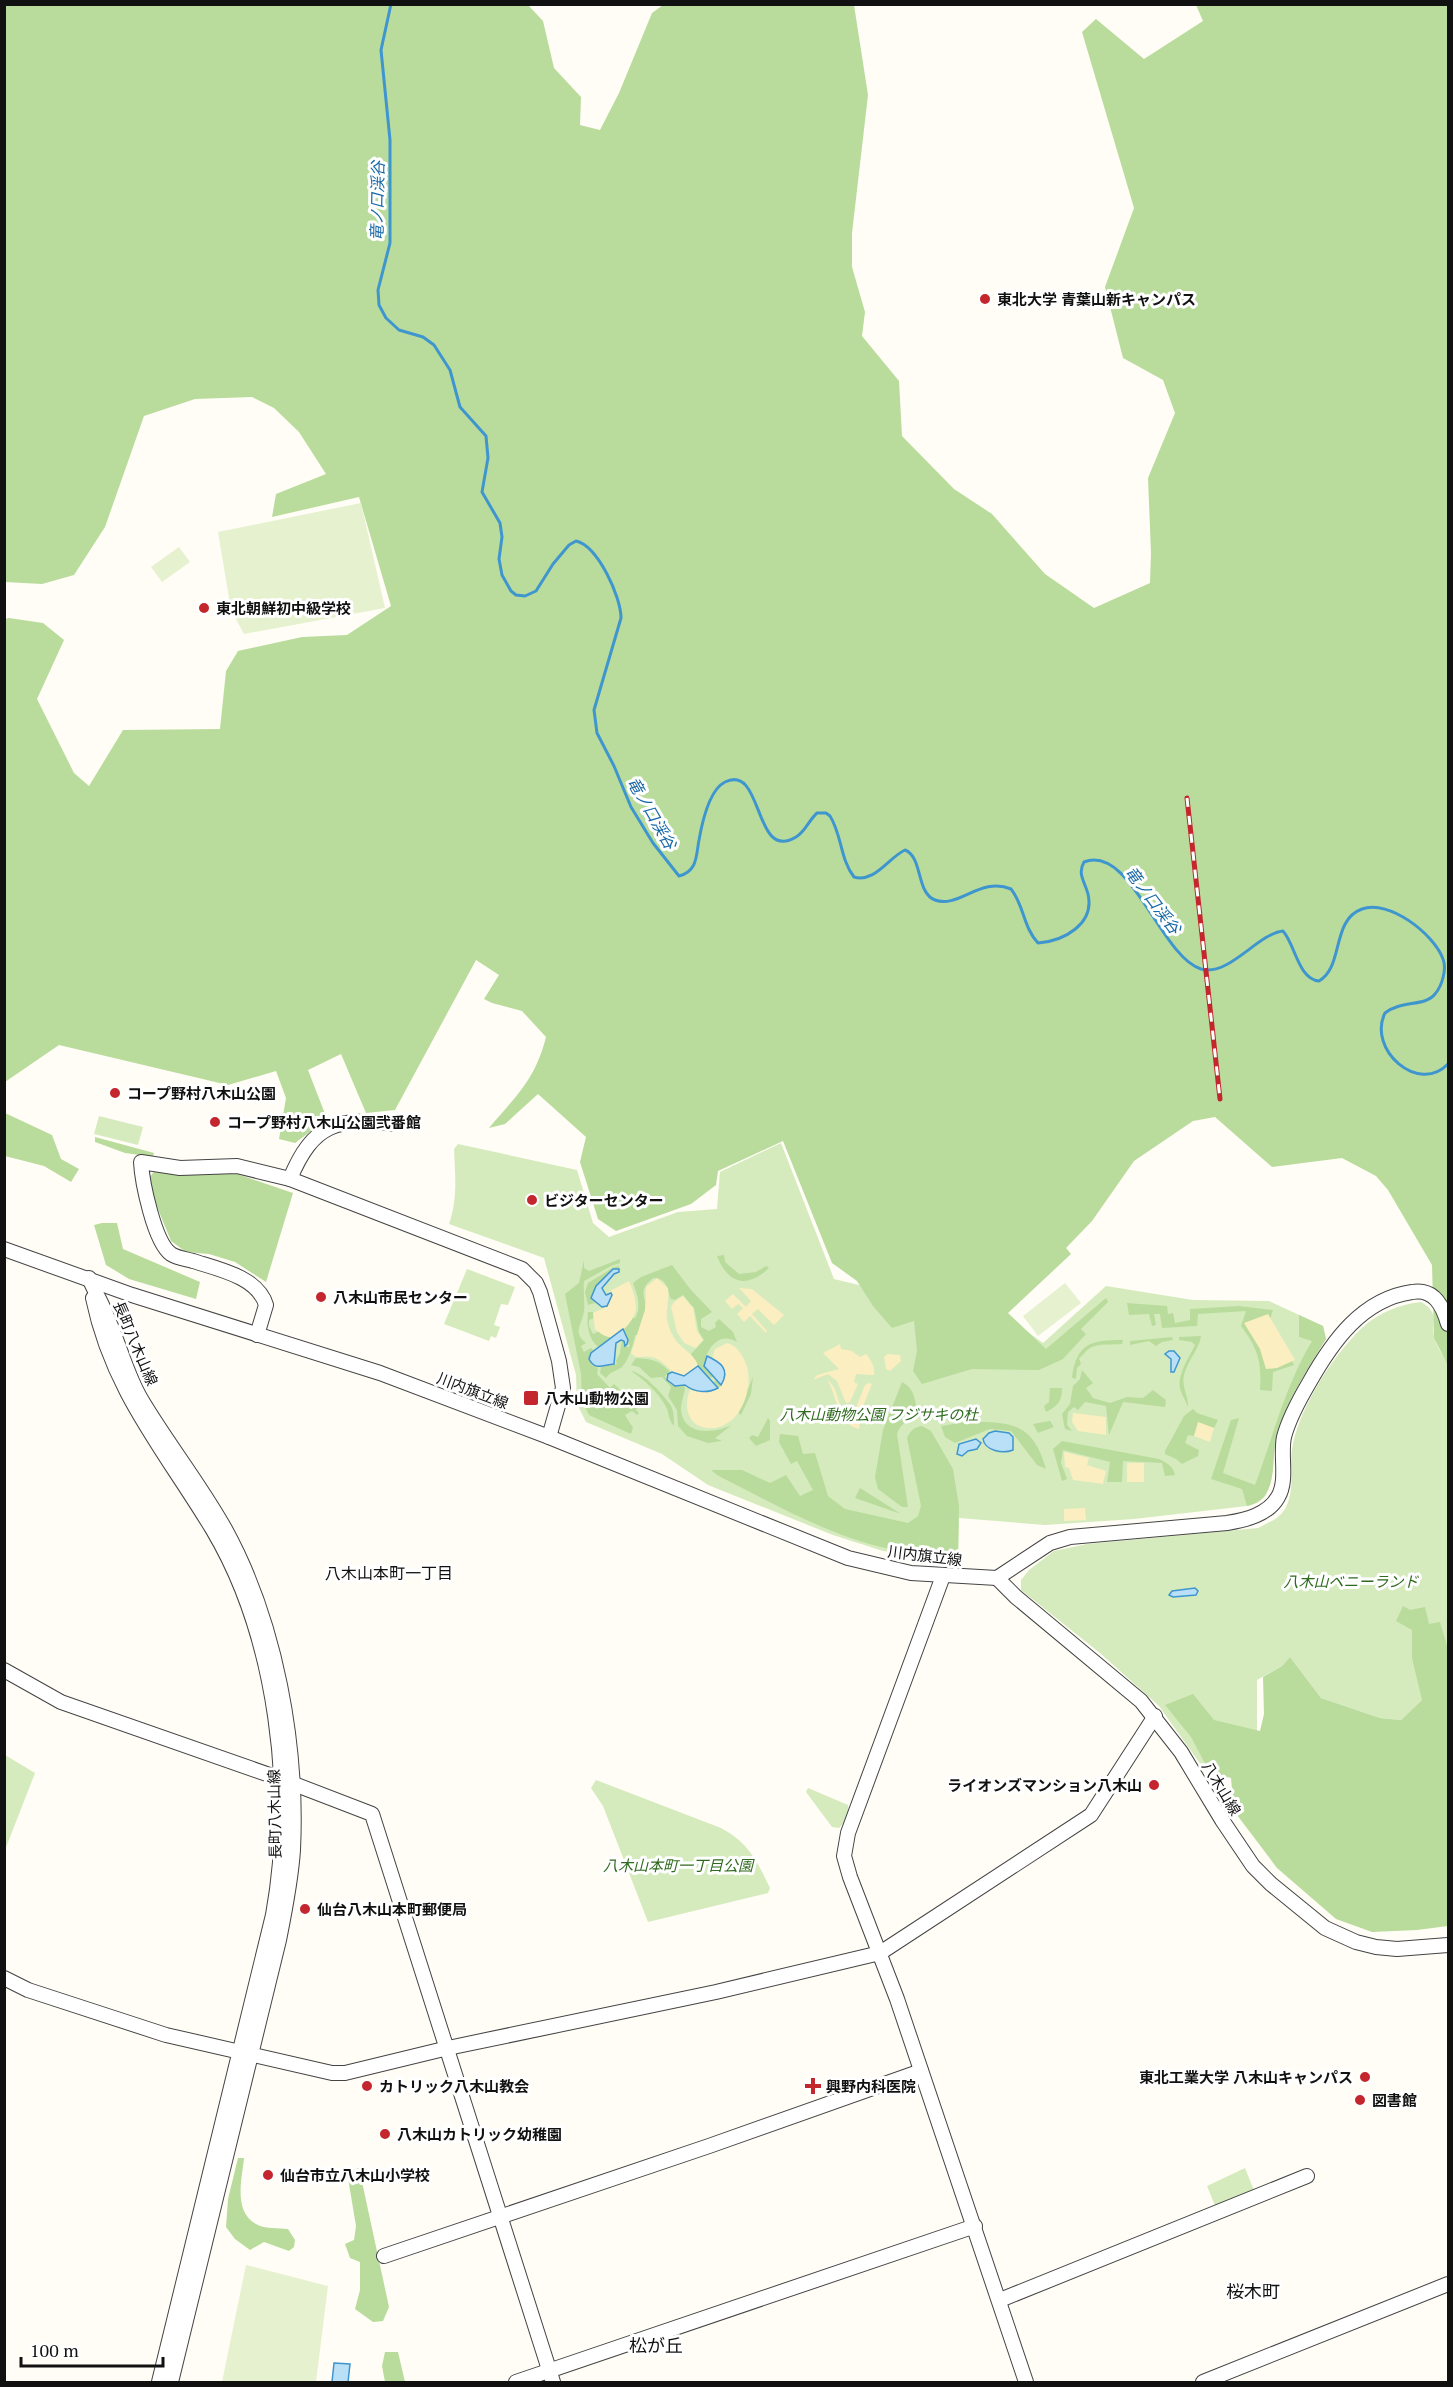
<svg xmlns="http://www.w3.org/2000/svg" width="1453" height="2387" font-family="'PT Serif','Noto Sans JP',serif">
<style>
.green{fill:#d5ebbd}
.forest{fill:#b9dc9c}
.sand{fill:#fbeec1}
.pitch{fill:#e6f2cf}
.water{fill:#b9e0f7;stroke:#3f96cf;stroke-width:1.5}
.lines{fill:none;stroke-linecap:round;stroke-linejoin:round}
.stream{stroke:#3f96cf;stroke-width:3}
.tertiary-casing{stroke:#444;stroke-width:16}
.tertiary{stroke:#fff;stroke-width:14}
.rail-casing{stroke:#c4262e;stroke-width:5}
.rail{stroke:#fff;stroke-width:3;stroke-dasharray:9;stroke-linecap:butt}
.poi-dot{fill:#c4262e;stroke:#fff;stroke-width:2}
.labels{text-anchor:middle;dominant-baseline:central;stroke-width:6;stroke-linejoin:round;paint-order:stroke}
.poi-label{font-size:15px;font-weight:bold;fill:#111;stroke:#fff;text-anchor:start}
.street-label{font-size:15px;fill:#111;stroke:#fff}
.park-label{font-size:15px;font-style:italic;fill:#2f6b1f;stroke:#fff}
.water-label{font-size:16px;font-style:italic;fill:#1768a6;stroke:#fff}
.neighbourhood-label{font-size:16px;fill:#111;stroke:#fff}
.quarter-label{font-size:18px;fill:#111;stroke:#fff}
</style>
<rect width="100%" height="100%" fill="#fffdf5"/>
<g class="green">
<polygon points="99,1116 143,1127 138,1145 94,1134"/>
<path d="M781 1143 834 1279 859 1285 965 1287 1043 1343 1106 1286 1193 1300 1269 1301 1323 1326 1326 1339C1308 1368 1289 1398 1278 1430 1271 1451 1277 1475 1266 1494 1262 1501 1255 1504 1247 1506L1134 1519 1045 1525 959 1518 958 1558 927 1557 883 1551 833 1535 708 1485 662 1454 586 1422 577 1404 576 1375 544 1258 449 1224C458 1199 455 1175 454 1149L458 1144 577 1170 593 1223 609 1237 678 1212 717 1209 720 1172Z"/>
<polygon points="467,1269 515,1287 508,1305 501,1304 494,1325 500,1327 496,1338 491,1336 489,1341 444,1324"/>
<path d="M1421 1302C1442 1314 1429 1323 1435 1340 1438 1349 1444 1357 1448 1366V1657L1422 1700 1401 1720 1380 1718 1321 1698 1290 1657 1282 1666 1257 1680V1733L1201 1765 1159 1706 1100 1653 1021 1590V1580L1029 1570 1054 1551 1087 1544 1258 1528C1269 1522 1280 1519 1286 1507 1296 1487 1288 1465 1293 1444 1301 1405 1334 1354 1363 1327 1378 1313 1401 1304 1421 1302Z"/>
<polygon points="5,1755 35,1773 5,1850"/>
<path d="M596 1780 721 1828C749 1843 757 1861 770 1888L768 1893 648 1922 603 1806 591 1788Z"/>
<path d="M808 1788 848 1805C850 1812 845 1823 839 1828L832 1827 806 1792Z"/>
<polygon points="1245,2168 1255,2193 1216,2208 1207,2186"/>
</g>
<g class="forest">
<path d="M5 5H528L543 21 554 68 581 97 580 125 600 130 619 93 652 13 663 5H854L868 95 852 233V267L865 312 862 336 899 381 902 436 954 489 992 514 1045 574 1094 608 1150 583 1151 553 1148 478 1175 413 1163 380 1123 358 1105 287 1134 208 1082 32 1096 19 1144 59 1203 21 1196 5H1448V1366L1434 1338 1432 1265 1388 1190 1376 1176 1342 1158 1272 1167 1215 1117 1193 1121 1134 1161 1092 1221 1066 1248 1071 1254 1008 1313 1046 1349 1106 1298 1108 1302 1081 1329 1086 1334 1063 1359 1039 1370 972 1369 922 1384 913 1371 917 1351 914 1321 892 1328 873 1306 857 1281 832 1263 783 1141 718 1171 716 1185 691 1204 616 1231 598 1219 580 1162 586 1137 538 1094 505 1124 489 1128C517 1095 535 1080 546 1037L522 1011 492 1003 484 999 499 975 476 960 395 1110 366 1113 341 1054 308 1070 327 1119 295 1143 279 1139 286 1098 276 1071 228 1085 59 1045 5 1082V619L9 618 43 623 64 640 37 699 74 773 89 786 123 730 220 729 226 671 238 651 302 637 347 635 391 606 359 497 272 517 276 494 326 474 299 432 274 408 252 397 195 399 144 416 105 527 74 575 42 584 5 582Z"/>
<polygon points="5,1113 52,1135 61,1159 79,1169 71,1182 44,1166 5,1156"/>
<polygon points="95,1137 154,1153 153,1157 125,1153 95,1142"/>
<polygon points="155,1170 237,1174 293,1193 266,1282 235,1262 209,1254 186,1252 171,1241 149,1187 150,1177"/>
<polygon points="102,1223 117,1223 123,1249 200,1282 196,1299 129,1279 106,1265 94,1225"/>
<path d="M724 1255 725 1262 739 1274 756 1272 766 1266 769 1268C747 1289 728 1284 717 1256Z"/>
<path d="M620 1259V1263L611 1266 584 1281C583 1291 585 1301 584 1311 582 1325 572 1332 586 1343L581 1346 584 1352 591 1348 594 1351 590 1353 592 1365 598 1368 597 1374 610 1388 614 1384 638 1407 636 1410 639 1413 637 1415 632 1411 625 1415 633 1428 631 1434 589 1415 582 1401 581 1374 565 1294 579 1283 584 1260V1268L589 1271Z"/>
<path d="M672 1265 691 1290 712 1312 701 1319V1327L709 1331 716 1327 715 1323 719 1319 733 1332 737 1342C723 1333 712 1342 706 1356L714 1376 705 1381 692 1364 691 1354 704 1340 699 1332 694 1308 683 1295 675 1300 671 1299C667 1290 668 1278 653 1278 640 1289 643 1294 647 1307 648 1315 642 1328 640 1336L635 1335C634 1344 628 1361 622 1367 616 1372 612 1370 606 1378L600 1373 601 1367 617 1364 616 1361 620 1353 622 1340 625 1346 630 1347 625 1333 601 1348C589 1343 586 1325 588 1312H593L594 1318 589 1320V1326L593 1334 630 1318H635C642 1307 637 1294 633 1283L641 1277Z"/>
<polygon points="619,1266 619,1269 613,1269 596,1286 591,1298 595,1303 588,1305 585,1292 588,1283 614,1267"/>
<path d="M1127 1303 1167 1306 1168 1314 1173 1313 1175 1323 1190 1320V1309L1239 1306 1273 1310 1269 1323 1294 1365 1273 1372 1272 1391 1260 1390C1262 1362 1258 1349 1241 1326L1246 1311 1198 1314 1197 1326 1162 1328 1160 1314H1154L1156 1325 1152 1326 1149 1314 1129 1315Z"/>
<path d="M1299 1315 1323 1326 1326 1339C1308 1368 1289 1398 1278 1430 1271 1451 1277 1475 1266 1494 1262 1501 1255 1504 1247 1506L1242 1489 1211 1479 1231 1420 1239 1418 1223 1473 1255 1485C1273 1437 1285 1386 1312 1341L1299 1337Z"/>
<path d="M1201 1336C1200 1347 1187 1362 1184 1375 1181 1386 1189 1397 1188 1407 1186 1402 1184 1398 1182 1394 1174 1378 1189 1358 1195 1345L1192 1342 1179 1340V1337Z"/>
<polygon points="1172,1337 1173,1340 1162,1342 1156,1346 1149,1341 1130,1345 1130,1341"/>
<path d="M1123 1340 1122 1344C1113 1345 1098 1343 1090 1348 1085 1351 1084 1355 1079 1358L1081 1364 1077 1368 1076 1378 1074 1379 1072 1377C1077 1343 1091 1340 1123 1340Z"/>
<path d="M636 1358C652 1359 659 1360 670 1372L665 1376C668 1386 676 1387 685 1386 685 1393 681 1401 681 1409 683 1437 715 1433 732 1425L715 1438 722 1441 708 1443 687 1436 678 1426 677 1410 668 1396 671 1387 662 1377 651 1378 639 1367 631 1365Z"/>
<polygon points="1082,1370 1093,1383 1086,1388 1093,1398 1110,1403 1127,1397 1143,1398 1153,1390 1166,1400 1165,1407 1123,1402 1109,1435 1106,1406 1085,1402 1078,1410 1074,1407 1068,1412 1067,1425 1072,1431 1065,1429 1062,1414 1070,1404 1073,1386 1080,1379"/>
<path d="M631 1371C644 1373 664 1395 671 1406 674 1412 674 1419 674 1426 667 1418 670 1413 665 1405 658 1392 643 1379 631 1371Z"/>
<polygon points="753,1377 751,1394 741,1415 739,1414 739,1410 710,1386 717,1379 748,1389"/>
<path d="M902 1382C916 1389 916 1404 917 1418 906 1421 901 1423 897 1434L908 1507H902L878 1489 875 1477 883 1430Z"/>
<path d="M1050 1388H1062C1062 1401 1058 1406 1046 1412L1044 1406 1049 1402Z"/>
<polygon points="1193,1409 1197,1413 1218,1420 1214,1428 1199,1423 1194,1436 1188,1435 1185,1443 1199,1450 1198,1456 1182,1464 1176,1459 1165,1454 1165,1451 1184,1416"/>
<polygon points="768,1418 770,1421 770,1440 756,1446 749,1438 752,1435 758,1437"/>
<polygon points="1050,1421 1054,1427 1038,1433 1033,1424"/>
<path d="M966 1422C1009 1422 1033 1421 1046 1469L1037 1465 1011 1431 990 1429 955 1443 945 1437 941 1426Z"/>
<path d="M922 1426 931 1431 953 1469 959 1506 958 1558C934 1555 909 1554 885 1548 828 1535 770 1502 717 1475L711 1470H742L770 1483 786 1475 800 1496 813 1490 797 1461 791 1464 779 1442 780 1434 798 1436 803 1454 815 1453 828 1496 845 1509 908 1523 918 1516 921 1506 907 1438C911 1430 914 1427 922 1426Z"/>
<path d="M1062 1441 1159 1459C1167 1463 1173 1466 1175 1475L1165 1476 1162 1463 1123 1461 1122 1482H1107L1110 1462 1063 1450 1061 1463 1067 1479 1062 1481 1053 1449Z"/>
<polygon points="860,1488 901,1514 855,1498"/>
<polygon points="1403,1606 1410,1610 1425,1607 1429,1624 1440,1622 1448,1649 1448,1926 1417,1930 1372,1932 1336,1919 1277,1868 1234,1811 1231,1778 1210,1773 1191,1737 1165,1705 1193,1694 1214,1720 1260,1731 1264,1714 1263,1677 1282,1666 1290,1657 1321,1698 1380,1718 1401,1720 1422,1700 1412,1658 1412,1630 1396,1621"/>
<path d="M238 2158H244C242 2179 233 2211 256 2224 263 2229 279 2228 288 2229L295 2240 294 2247 289 2251 264 2242 250 2250 235 2239 226 2227 228 2199Z"/>
<polygon points="359,2168 389,2307 383,2321 373,2322 355,2309 360,2290 360,2262 350,2258 345,2244 354,2240 356,2226 347,2172"/>
<polygon points="385,2352 398,2352 405,2382 385,2382 382,2366"/>
</g>
<g class="sand">
<path d="M657 1278 668 1288C670 1305 662 1314 672 1334 679 1349 695 1353 698 1366L684 1376C670 1374 667 1363 655 1358 649 1356 642 1357 636 1357L631 1353 645 1310 646 1287Z"/>
<path d="M629 1281C633 1290 636 1299 636 1309 635 1319 622 1334 612 1337 606 1338 600 1333 595 1329L593 1313 604 1308 612 1293 610 1291Z"/>
<polygon points="739,1288 752,1289 784,1315 774,1325 758,1309 752,1314 767,1331 766,1333 750,1316 744,1322 737,1314 743,1308 738,1304 732,1309 725,1301 733,1294 746,1307 751,1301"/>
<polygon points="683,1296 693,1308 697,1331 703,1340 696,1348 684,1343 677,1332 671,1307 675,1301"/>
<polygon points="1268,1314 1295,1360 1277,1368 1266,1369 1260,1349 1244,1323"/>
<path d="M727 1343C738 1346 744 1357 747 1367 754 1391 738 1431 708 1428 688 1427 683 1406 690 1390 698 1391 709 1394 716 1390 730 1381 726 1363 712 1358L715 1349Z"/>
<path d="M840 1344 841 1349 852 1351 860 1357 866 1354C871 1360 875 1366 874 1375L856 1374 854 1382 858 1384 850 1402 846 1403 837 1381 828 1374 813 1380 817 1375 839 1369 823 1353Z"/>
<polygon points="888,1354 900,1355 901,1361 890,1371 886,1369 884,1357"/>
<path d="M827 1380C838 1387 837 1402 844 1413L849 1414 855 1410 865 1385 869 1383 872 1384 862 1409 859 1429C836 1424 838 1396 827 1380Z"/>
<polygon points="1073,1413 1106,1417 1106,1435 1078,1431 1072,1422"/>
<polygon points="1198,1422 1214,1428 1210,1442 1194,1436"/>
<polygon points="1064,1452 1089,1458 1087,1465 1106,1471 1103,1484 1073,1480 1069,1468 1065,1467"/>
<rect x="1127" y="1463" width="17" height="19"/>
<polygon points="1085,1508 1086,1520 1064,1521 1064,1509"/>
</g>
<g class="pitch">
<polygon points="361,503 385,608 244,634 231,610 218,532"/>
<polygon points="179,547 190,562 162,582 151,567"/>
<polygon points="1065,1283 1081,1303 1038,1336 1023,1316"/>
<polygon points="246,2265 328,2286 316,2382 222,2382"/>
</g>
<g class="water">
<polygon points="613,1269 619,1269 619,1272 614,1274 602,1288 606,1295 611,1293 612,1295 607,1306 602,1307 591,1298 596,1286"/>
<path d="M623 1329 628 1340 627 1344 625 1346 624 1341 621 1340 616 1343 614 1364C603 1365 595 1371 589 1359L591 1353Z"/>
<polygon points="1169,1351 1174,1351 1180,1358 1174,1372 1171,1372 1171,1359 1165,1354"/>
<path d="M707 1356C720 1362 731 1369 721 1385L704 1366Z"/>
<path d="M698 1366 718 1388C707 1394 694 1392 685 1385L675 1386 667 1380 668 1374 672 1372 684 1376Z"/>
<path d="M995 1431 1009 1433 1013 1437V1450C1003 1454 985 1451 983 1439L989 1433Z"/>
<polygon points="976,1439 981,1443 977,1449 968,1451 962,1456 957,1454 959,1444"/>
<polygon points="1195,1588 1198,1591 1196,1595 1173,1597 1169,1595 1172,1591"/>
<polygon points="334,2363 350,2364 348,2382 332,2382"/>
</g>
<g class="lines">
<path class="stream" d="M391 4 381 50 390 140V243L378 290 379 305 386 318 399 330 423 337 434 345 450 370 460 407 486 436 488 458 482 492 500 523 502 537 499 559 502 575 511 591 516 595 525 596 536 591 553 564 569 545 576 541C598 546 621 597 621 618L594 710 597 733 614 766 631 807 653 843 679 876C698 871 696 855 699 840 702 823 709 790 725 782 764 763 753 863 796 837 805 832 809 820 817 813H826L830 816C842 835 840 859 854 877 875 883 888 858 905 850 923 857 916 893 935 900 958 909 981 876 1011 889 1024 905 1023 927 1038 943 1064 941 1095 924 1088 894 1085 882 1077 874 1084 862 1131 844 1160 956 1201 969 1229 977 1257 934 1283 931 1295 944 1298 979 1319 981 1344 967 1331 920 1362 909 1389 899 1434 934 1443 959 1447 969 1442 986 1435 994 1425 1007 1401 1000 1385 1013 1367 1049 1418 1095 1448 1064"/>
<defs>
<g id="tertiary">
<path d="M290 1179C313 1123 338 1117 395 1124"/>
<polyline points="4,1249 132,1295 380,1373 549,1437 848,1558 911,1573 997,1578"/>
<path d="M89 1278C95 1292 103 1305 108 1319 120 1346 126 1373 141 1399 167 1443 200 1484 225 1529 276 1622 298 1745 293 1850 291 1881 285 1910 279 1940L171 2382"/>
<path d="M93 1298C112 1391 166 1452 213 1530 277 1638 295 1793 273 1915L159 2382"/>
<path d="M257 1335 266 1305C258 1277 218 1269 193 1261 186 1259 177 1258 171 1254 154 1242 142 1181 141 1162L180 1168 237 1166 290 1179 522 1269 536 1283 540 1292 559 1361 563 1388 549 1437"/>
<polyline points="943,1576 848,1833 844,1856 850,1877 897,1999 1026,2382"/>
<path d="M997 1578 1050 1543 1070 1537 1227 1523C1245 1520 1268 1515 1278 1497 1288 1480 1280 1456 1284 1437 1289 1418 1299 1400 1309 1383 1332 1342 1362 1299 1412 1292 1434 1288 1443 1306 1448 1324"/>
<polyline points="997,1578 1016,1597 1141,1701 1181,1752 1222,1820 1253,1866 1271,1884 1325,1928 1356,1942 1376,1947 1397,1949 1448,1945"/>
<polyline points="4,1670 61,1702 281,1779 372,1814 553,2382"/>
<polyline points="4,1978 28,1990 166,2035 332,2073 345,2073 448,2048 716,1992 880,1953 1091,1815 1155,1716"/>
<polyline points="384,2256 709,2146 921,2071"/>
<polyline points="1000,2300 1307,2176"/>
<polyline points="516,2382 975,2226"/>
<polyline points="1203,2382 1448,2284"/>
</g>
</defs>
<use href="#tertiary" class="tertiary-casing"/>
<use href="#tertiary" class="tertiary"/>
<defs>
<polyline id="rail" points="1187,798 1220,1099"/>
</defs>
<use href="#rail" class="rail-casing"/>
<use href="#rail" class="rail"/>
</g>
<g class="poi-dot">
<circle cx="985" cy="299" r="6"/>
<circle cx="204" cy="608" r="6"/>
<circle cx="115" cy="1093" r="6"/>
<circle cx="215" cy="1122" r="6"/>
<circle cx="532" cy="1200" r="6"/>
<circle cx="321" cy="1297" r="6"/>
<rect x="523" y="1390" width="16" height="16" rx="3"/>
<circle cx="1154" cy="1785" r="6"/>
<circle cx="305" cy="1909" r="6"/>
<circle cx="1365" cy="2077" r="6"/>
<circle cx="367" cy="2086" r="6"/>
<path d="M810 2077h6v6h6v6h-6v6h-6v-6h-6v-6h6z"/>
<circle cx="1360" cy="2100" r="6"/>
<circle cx="385" cy="2134" r="6"/>
<circle cx="268" cy="2175" r="6"/>
</g>
<g class="labels">
<g class="poi-label">
<text x="997" y="299">東北大学 青葉山新キャンパス</text>
<text x="216" y="608">東北朝鮮初中級学校</text>
<text x="127" y="1093">コープ野村八木山公園</text>
<text x="227" y="1122">コープ野村八木山公園弐番館</text>
<text x="544" y="1200">ビジターセンター</text>
<text x="333" y="1297">八木山市民センター</text>
<text x="544" y="1398">八木山動物公園</text>
<text x="1142" y="1785" text-anchor="end">ライオンズマンション八木山</text>
<text x="317" y="1909">仙台八木山本町郵便局</text>
<text x="1353" y="2077" text-anchor="end">東北工業大学 八木山キャンパス</text>
<text x="379" y="2086">カトリック八木山教会</text>
<text x="826" y="2086">興野内科医院</text>
<text x="1372" y="2100">図書館</text>
<text x="397" y="2134">八木山カトリック幼稚園</text>
<text x="280" y="2175">仙台市立八木山小学校</text>
</g>
<g class="street-label">
<text transform="translate(136 1343) rotate(67)">長町八木山線</text>
<text transform="translate(473 1390) rotate(21)">川内旗立線</text>
<text transform="translate(925 1555) rotate(7)">川内旗立線</text>
<text transform="translate(1222 1788) rotate(59)">八木山線</text>
<text transform="translate(274 1814) rotate(-91)">長町八木山線</text>
</g>
<g class="park-label">
<text x="879" y="1414">八木山動物公園 フジサキの杜</text>
<text x="1351" y="1581">八木山ベニーランド</text>
<text x="678" y="1865">八木山本町一丁目公園</text>
</g>
<g class="water-label">
<text transform="translate(377 201) rotate(-89)">竜ノ口渓谷</text>
<text transform="translate(652 813) rotate(60)">竜ノ口渓谷</text>
<text transform="translate(1153 900) rotate(53)">竜ノ口渓谷</text>
</g>
<g class="neighbourhood-label">
<text x="389" y="1573">八木山本町一丁目</text>
</g>
<g class="quarter-label">
<text x="1253" y="2291">桜木町</text>
<text x="656" y="2345">松が丘</text>
</g>
</g>
<rect width="1453" height="2387" fill="none" stroke="#111111" stroke-width="12"/>
<path d="M21 2357v9h142v-9" fill="none" stroke="#111111" stroke-width="3"/>
<text x="30" y="2357" font-size="18" fill="#111111" stroke="#ffffff" stroke-width="4.5" paint-order="stroke">100 m</text>
</svg>
